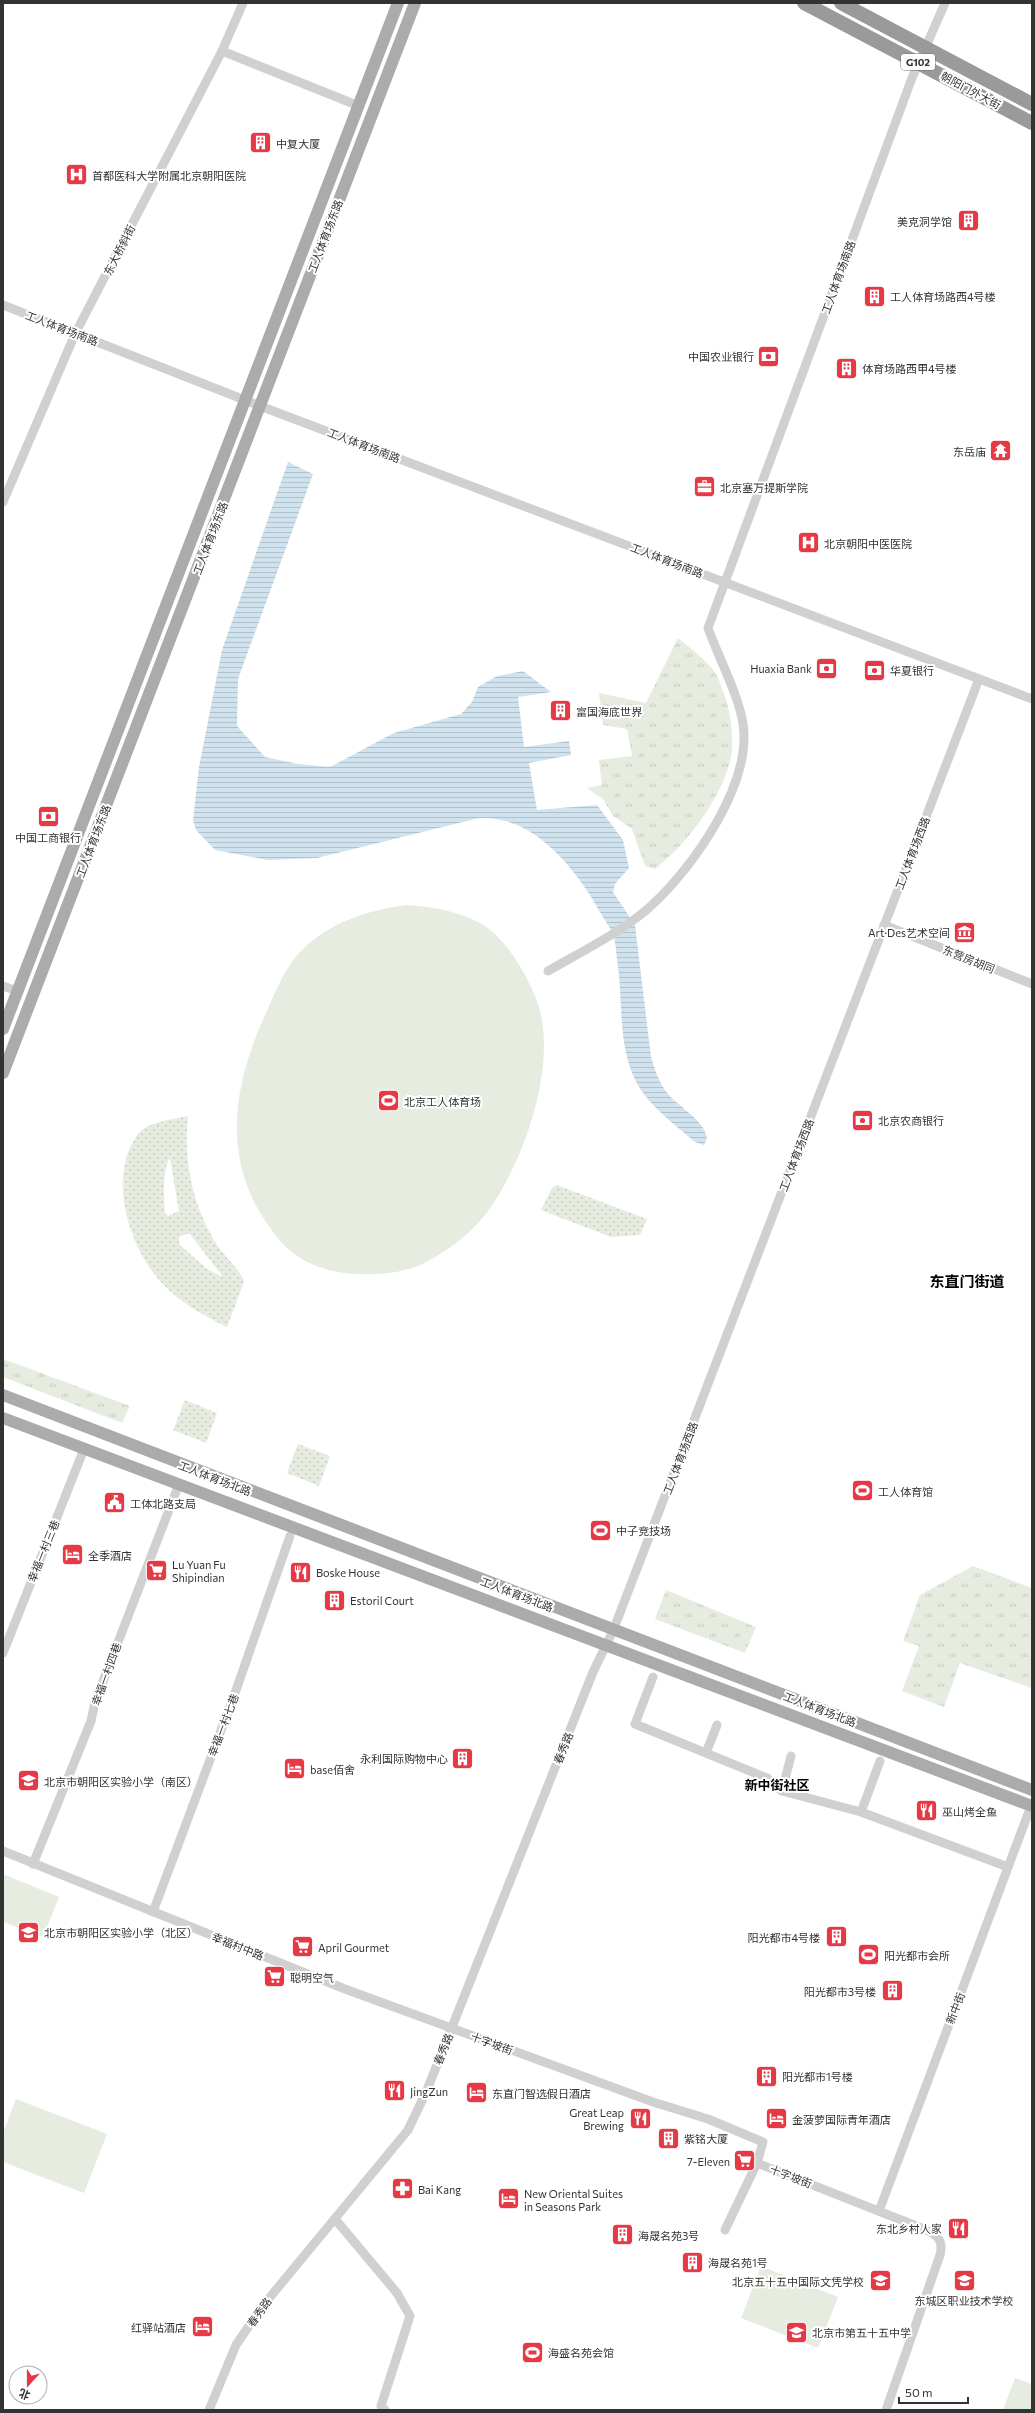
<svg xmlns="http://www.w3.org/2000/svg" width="1035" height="2413" font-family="Commissioner,'Noto Sans SC',sans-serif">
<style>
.grass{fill:url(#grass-dots);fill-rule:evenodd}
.park{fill:url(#park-tufts)}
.garden{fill:#e6ecdf}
.water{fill:url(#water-rules)}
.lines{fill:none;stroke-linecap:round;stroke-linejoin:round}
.minor{stroke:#d0d0d0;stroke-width:9}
.major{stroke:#ababab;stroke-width:12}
.highway{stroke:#9a9a9a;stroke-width:14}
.labels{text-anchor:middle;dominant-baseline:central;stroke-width:4;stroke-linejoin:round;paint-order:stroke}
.shield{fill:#fff;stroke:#707070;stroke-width:1}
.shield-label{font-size:10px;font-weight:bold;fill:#333}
.street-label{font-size:11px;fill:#333;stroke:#fff}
.poi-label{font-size:11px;fill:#333;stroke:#fff;text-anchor:start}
.quarter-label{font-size:13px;font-weight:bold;fill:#000;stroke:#fff}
.district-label{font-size:15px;font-weight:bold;fill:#000;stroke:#fff}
</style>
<defs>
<pattern id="grass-dots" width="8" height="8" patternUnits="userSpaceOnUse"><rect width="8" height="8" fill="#e6ecdf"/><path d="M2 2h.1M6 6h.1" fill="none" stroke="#c6cbc0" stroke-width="1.8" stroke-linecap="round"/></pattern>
<pattern id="park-tufts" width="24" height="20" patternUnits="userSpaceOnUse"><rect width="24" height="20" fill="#e6ecdf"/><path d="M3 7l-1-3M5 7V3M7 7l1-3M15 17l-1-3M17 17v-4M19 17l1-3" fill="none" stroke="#c6cbc0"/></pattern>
<pattern id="water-rules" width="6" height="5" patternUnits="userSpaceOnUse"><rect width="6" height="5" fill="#cfe2ee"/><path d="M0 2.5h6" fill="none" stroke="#b2c2cd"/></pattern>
</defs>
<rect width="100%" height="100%" fill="#fff"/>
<g class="grass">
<path d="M188 1116C183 1161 193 1207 217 1245 223 1255 243 1273 244 1282L227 1327C203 1315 178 1302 160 1281 132 1249 112 1192 129 1150 133 1143 136 1135 142 1130 154 1121 174 1119 188 1116ZM170 1158 179 1211 168 1216 165 1213C164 1200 162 1169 170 1158ZM186 1234H190L223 1277 207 1269 179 1244V1237Z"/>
<polygon points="557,1185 647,1219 640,1235 611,1237 541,1210 552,1188"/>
<polygon points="185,1400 217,1413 206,1443 173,1430"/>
<polygon points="298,1444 330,1456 319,1486 287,1473"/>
</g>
<g class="park">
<path d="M678 638C690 648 705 659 714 671 719 677 721 687 724 694 730 710 733 730 732 748 730 788 686 846 655 869L645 866 632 829 613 816 603 799 587 788 602 785 599 760 632 756 627 729 603 725 599 693 646 703Z"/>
<polygon points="3,1359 130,1406 122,1423 3,1377"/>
<polygon points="973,1566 1032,1588 1032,1688 960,1663 944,1707 902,1691 919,1646 903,1641 920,1595"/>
<polygon points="666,1590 756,1627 745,1653 655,1619"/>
</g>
<g class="garden">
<path d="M406 905C431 907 455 910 478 922 496 931 511 951 521 968 528 980 535 994 539 1007 557 1068 523 1166 485 1215 470 1234 444 1254 422 1264 403 1273 380 1275 359 1274 333 1274 300 1264 282 1243 220 1172 229 1093 266 1013 274 995 286 966 300 952 330 922 365 911 406 905Z"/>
<polygon points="3,1874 59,1897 43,1937 3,1922"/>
<polygon points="16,2099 107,2134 84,2193 3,2162 3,2133"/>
<polygon points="761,2266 838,2297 818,2348 741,2318"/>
<polygon points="1015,2378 1032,2384 1032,2410 1003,2410"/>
</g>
<path class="water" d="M288 462 313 474 238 679 237 726 265 757 298 764 330 767 394 733 461 714 472 702 478 687 497 676 523 671 551 692 518 697 524 747 569 741 571 755 529 763 537 810 597 805 623 840 629 868 615 884 613 892 635 925 651 1057C655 1070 659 1083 668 1094 679 1107 704 1120 707 1138L704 1145 695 1142C672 1122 644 1103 632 1073 618 1037 623 997 617 959 616 952 616 943 613 935 610 927 604 919 600 912 576 869 534 815 479 818L317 858 268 860 215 850 196 830 193 820 199 767 222 650Z"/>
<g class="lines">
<g class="minor">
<polyline points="222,51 359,106"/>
<polyline points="3,305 260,406 1032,699"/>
<polyline points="3,502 75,334 222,51 243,3"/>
<polyline points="884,925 1032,984"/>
<path d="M548 971C579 953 627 929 652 905 694 866 752 784 743 724 739 696 718 656 708 628L912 78 945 3"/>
<polyline points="3,986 17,991"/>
<polyline points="3,1653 84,1449"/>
<polyline points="653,1677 635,1724 767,1778 782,1791 861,1812 880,1761"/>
<polyline points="706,1753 717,1725"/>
<polyline points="782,1791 791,1756"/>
<polyline points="861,1812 1008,1867"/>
<polyline points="3,1851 345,1989 653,2102 708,2119 763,2142 757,2163 725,2230"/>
<polyline points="33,1864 91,1721 95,1702 179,1484"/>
<polyline points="153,1912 235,1693 290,1536"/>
<path d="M757 2163 924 2229C937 2235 944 2240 940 2255L886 2410"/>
<polyline points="879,2211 1031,1806"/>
<polyline points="335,2219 397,2293 410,2316 381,2406 385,2410"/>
<polyline points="209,2410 236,2345 261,2308 408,2130 427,2090 593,1672 613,1631 979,679"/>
</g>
<g class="major">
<polyline points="3,1029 398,3"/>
<polyline points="3,1073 415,3"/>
<polyline points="3,1395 1032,1790"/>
<polyline points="3,1418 1032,1806"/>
</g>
<g class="highway">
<polyline points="804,3 1032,123"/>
<polyline points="841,3 1032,104"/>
</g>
</g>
<defs>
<symbol id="building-square" viewBox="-11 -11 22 22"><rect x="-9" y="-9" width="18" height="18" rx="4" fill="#e63946" stroke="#fff"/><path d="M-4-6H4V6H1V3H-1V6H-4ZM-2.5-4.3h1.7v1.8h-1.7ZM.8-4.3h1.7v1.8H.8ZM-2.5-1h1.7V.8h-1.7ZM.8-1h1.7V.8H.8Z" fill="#fff"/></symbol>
<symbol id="hospital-square" viewBox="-11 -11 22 22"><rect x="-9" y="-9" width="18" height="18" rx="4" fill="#e63946" stroke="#fff"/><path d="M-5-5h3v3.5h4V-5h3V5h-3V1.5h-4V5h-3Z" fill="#fff"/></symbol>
<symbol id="bank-square" viewBox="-11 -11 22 22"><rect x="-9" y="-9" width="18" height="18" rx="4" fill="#e63946" stroke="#fff"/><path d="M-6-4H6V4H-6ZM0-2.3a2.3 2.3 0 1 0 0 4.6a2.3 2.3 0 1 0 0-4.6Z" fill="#fff"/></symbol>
<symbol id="temple-square" viewBox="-11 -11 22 22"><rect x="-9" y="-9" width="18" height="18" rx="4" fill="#e63946" stroke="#fff"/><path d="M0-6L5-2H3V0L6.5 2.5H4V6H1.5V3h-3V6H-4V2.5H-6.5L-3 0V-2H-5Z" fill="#fff"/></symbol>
<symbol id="office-square" viewBox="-11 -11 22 22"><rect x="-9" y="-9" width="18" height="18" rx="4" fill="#e63946" stroke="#fff"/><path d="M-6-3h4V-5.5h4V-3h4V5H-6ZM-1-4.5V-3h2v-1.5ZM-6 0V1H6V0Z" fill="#fff"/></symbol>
<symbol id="museum-square" viewBox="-11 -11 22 22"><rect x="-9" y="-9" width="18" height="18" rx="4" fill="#e63946" stroke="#fff"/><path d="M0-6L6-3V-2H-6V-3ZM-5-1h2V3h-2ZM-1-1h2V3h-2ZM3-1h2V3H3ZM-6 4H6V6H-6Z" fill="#fff"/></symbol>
<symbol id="stadium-square" viewBox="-11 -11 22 22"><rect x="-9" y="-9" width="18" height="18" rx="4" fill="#e63946" stroke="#fff"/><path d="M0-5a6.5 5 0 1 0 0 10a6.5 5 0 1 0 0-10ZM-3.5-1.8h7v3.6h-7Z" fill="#fff"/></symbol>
<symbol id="civic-square" viewBox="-11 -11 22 22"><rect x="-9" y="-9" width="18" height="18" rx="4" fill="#e63946" stroke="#fff"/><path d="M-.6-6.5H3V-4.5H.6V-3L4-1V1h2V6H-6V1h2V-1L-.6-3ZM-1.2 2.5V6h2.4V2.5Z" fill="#fff"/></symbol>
<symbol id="hotel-square" viewBox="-11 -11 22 22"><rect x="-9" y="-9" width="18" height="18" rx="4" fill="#e63946" stroke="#fff"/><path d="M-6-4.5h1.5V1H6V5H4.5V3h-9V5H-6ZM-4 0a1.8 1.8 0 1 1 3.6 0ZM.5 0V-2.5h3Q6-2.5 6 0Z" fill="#fff"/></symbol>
<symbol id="supermarket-square" viewBox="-11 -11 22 22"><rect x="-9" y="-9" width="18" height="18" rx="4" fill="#e63946" stroke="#fff"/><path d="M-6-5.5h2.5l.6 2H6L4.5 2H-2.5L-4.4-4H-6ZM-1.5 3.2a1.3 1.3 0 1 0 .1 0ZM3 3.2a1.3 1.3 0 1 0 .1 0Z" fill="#fff"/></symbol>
<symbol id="restaurant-square" viewBox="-11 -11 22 22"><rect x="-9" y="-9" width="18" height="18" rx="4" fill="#e63946" stroke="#fff"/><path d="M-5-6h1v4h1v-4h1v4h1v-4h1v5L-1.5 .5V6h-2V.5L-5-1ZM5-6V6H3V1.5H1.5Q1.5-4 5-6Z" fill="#fff"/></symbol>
<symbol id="school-square" viewBox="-11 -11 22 22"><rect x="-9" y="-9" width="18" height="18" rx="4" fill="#e63946" stroke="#fff"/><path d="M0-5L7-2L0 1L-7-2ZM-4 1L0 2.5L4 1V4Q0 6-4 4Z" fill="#fff"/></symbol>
<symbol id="pharmacy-square" viewBox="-11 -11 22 22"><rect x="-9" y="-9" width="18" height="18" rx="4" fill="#e63946" stroke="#fff"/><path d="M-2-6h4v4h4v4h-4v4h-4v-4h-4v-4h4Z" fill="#fff"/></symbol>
</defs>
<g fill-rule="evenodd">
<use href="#building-square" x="248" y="130" width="25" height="25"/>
<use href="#hospital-square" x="64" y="162" width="25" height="25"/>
<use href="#building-square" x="956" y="208" width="25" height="25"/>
<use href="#building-square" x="862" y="284" width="25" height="25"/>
<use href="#bank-square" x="756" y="344" width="25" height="25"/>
<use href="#building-square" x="834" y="356" width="25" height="25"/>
<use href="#temple-square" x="988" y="438" width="25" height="25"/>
<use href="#office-square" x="692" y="474" width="25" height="25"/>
<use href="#hospital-square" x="796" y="530" width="25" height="25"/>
<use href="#bank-square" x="814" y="656" width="25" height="25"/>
<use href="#bank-square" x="862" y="658" width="25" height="25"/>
<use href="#building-square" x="548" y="698" width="25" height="25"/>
<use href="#bank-square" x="36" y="804" width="25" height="25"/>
<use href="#museum-square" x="952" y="920" width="25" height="25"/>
<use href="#stadium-square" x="376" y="1088" width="25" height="25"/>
<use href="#bank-square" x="850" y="1108" width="25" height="25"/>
<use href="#stadium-square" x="850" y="1478" width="25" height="25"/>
<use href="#civic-square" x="102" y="1490" width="25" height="25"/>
<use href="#stadium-square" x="588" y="1518" width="25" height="25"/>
<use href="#hotel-square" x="60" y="1542" width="25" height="25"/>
<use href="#supermarket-square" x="144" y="1558" width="25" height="25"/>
<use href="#restaurant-square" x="288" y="1560" width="25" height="25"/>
<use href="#building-square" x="322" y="1588" width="25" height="25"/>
<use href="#building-square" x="450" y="1746" width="25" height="25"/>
<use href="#hotel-square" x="282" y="1756" width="25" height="25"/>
<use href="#school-square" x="16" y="1768" width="25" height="25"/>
<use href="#restaurant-square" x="914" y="1798" width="25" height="25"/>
<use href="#school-square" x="16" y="1920" width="25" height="25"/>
<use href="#building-square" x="824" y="1924" width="25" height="25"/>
<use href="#supermarket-square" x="290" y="1934" width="25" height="25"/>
<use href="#stadium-square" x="856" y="1942" width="25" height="25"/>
<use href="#supermarket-square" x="262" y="1964" width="25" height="25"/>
<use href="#building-square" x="880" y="1978" width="25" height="25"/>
<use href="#building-square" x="754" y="2064" width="25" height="25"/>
<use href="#restaurant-square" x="382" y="2078" width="25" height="25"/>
<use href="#hotel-square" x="464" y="2080" width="25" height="25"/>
<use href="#restaurant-square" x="628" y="2106" width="25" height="25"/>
<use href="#hotel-square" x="764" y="2106" width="25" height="25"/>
<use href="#building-square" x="656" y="2126" width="25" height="25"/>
<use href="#supermarket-square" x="732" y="2148" width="25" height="25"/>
<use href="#pharmacy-square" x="390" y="2176" width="25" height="25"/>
<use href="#hotel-square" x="496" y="2186" width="25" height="25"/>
<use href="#restaurant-square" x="946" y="2216" width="25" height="25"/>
<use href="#building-square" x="610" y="2222" width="25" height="25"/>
<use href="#building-square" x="680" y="2250" width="25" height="25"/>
<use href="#school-square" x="952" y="2268" width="25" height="25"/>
<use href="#school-square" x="868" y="2268" width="25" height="25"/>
<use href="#hotel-square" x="190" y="2314" width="25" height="25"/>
<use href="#school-square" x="784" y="2320" width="25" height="25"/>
<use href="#stadium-square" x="520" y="2340" width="25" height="25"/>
</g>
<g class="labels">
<rect class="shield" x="901" y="54" width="34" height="16" rx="3"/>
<g class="shield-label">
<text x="918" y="62">G102</text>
</g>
<g class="street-label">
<text transform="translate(971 90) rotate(28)">朝阳门外大街</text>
<text transform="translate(325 236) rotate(-69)">工人体育场东路</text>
<text transform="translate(119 250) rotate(-63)">东大桥斜街</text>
<text transform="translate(838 277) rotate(-70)">工人体育场南路</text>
<text transform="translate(62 328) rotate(21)">工人体育场南路</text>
<text transform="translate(364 445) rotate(21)">工人体育场南路</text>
<text transform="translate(210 538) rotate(-69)">工人体育场东路</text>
<text transform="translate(667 560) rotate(21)">工人体育场南路</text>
<text transform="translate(93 841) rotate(-69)">工人体育场东路</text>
<text transform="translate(912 853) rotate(-69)">工人体育场西路</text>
<text transform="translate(969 959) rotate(22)">东营房胡同</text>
<text transform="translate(796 1155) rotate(-69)">工人体育场西路</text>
<text transform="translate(680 1458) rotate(-69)">工人体育场西路</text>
<text transform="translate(215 1478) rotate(21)">工人体育场北路</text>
<text transform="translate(43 1551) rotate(-68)">幸福一村三巷</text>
<text transform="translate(517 1594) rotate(21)">工人体育场北路</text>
<text transform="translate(106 1674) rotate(-70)">幸福一村四巷</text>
<text transform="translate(820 1709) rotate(21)">工人体育场北路</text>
<text transform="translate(223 1725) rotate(-69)">幸福一村七巷</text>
<text transform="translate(563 1748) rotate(-68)">春秀路</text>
<text transform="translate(238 1946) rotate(22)">幸福村中路</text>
<text transform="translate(955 2008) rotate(-69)">新中街</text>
<text transform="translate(492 2043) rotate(20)">十字坡街</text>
<text transform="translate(443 2049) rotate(-68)">春秀路</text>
<text transform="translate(791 2176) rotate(21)">十字坡街</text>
<text transform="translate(259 2312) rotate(-54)">春秀路</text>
</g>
<g class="poi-label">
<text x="276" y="143">中复大厦</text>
<text x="92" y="175">首都医科大学附属北京朝阳医院</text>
<text x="952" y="221" text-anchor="end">美克洞学馆</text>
<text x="890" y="296">工人体育场路西4号楼</text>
<text x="754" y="356" text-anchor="end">中国农业银行</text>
<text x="862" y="368">体育场路西甲4号楼</text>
<text x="986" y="451" text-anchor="end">东岳庙</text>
<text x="720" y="487">北京塞万提斯学院</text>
<text x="824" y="543">北京朝阳中医医院</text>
<text x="812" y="668" text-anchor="end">Huaxia Bank</text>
<text x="890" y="670">华夏银行</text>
<text x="576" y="711">富国海底世界</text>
<text x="48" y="837" text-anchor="middle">中国工商银行</text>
<text x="950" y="932" text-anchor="end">Art·Des艺术空间</text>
<text x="404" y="1101">北京工人体育场</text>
<text x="878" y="1120">北京农商银行</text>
<text x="878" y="1491">工人体育馆</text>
<text x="130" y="1503">工体北路支局</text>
<text x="616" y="1530">中子竞技场</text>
<text x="88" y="1555">全季酒店</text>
<text x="172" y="1564">Lu Yuan Fu<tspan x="172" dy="13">Shipindian</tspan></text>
<text x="316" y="1572">Boske House</text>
<text x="350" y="1600">Estoril Court</text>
<text x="448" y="1758" text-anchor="end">永利国际购物中心</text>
<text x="310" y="1769">base佰舍</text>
<text x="44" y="1781">北京市朝阳区实验小学（南区）</text>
<text x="942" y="1811">巫山烤全鱼</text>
<text x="44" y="1932">北京市朝阳区实验小学（北区）</text>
<text x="820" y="1937" text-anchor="end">阳光都市4号楼</text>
<text x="318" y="1947">April Gourmet</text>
<text x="884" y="1955">阳光都市会所</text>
<text x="290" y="1977">聪明空气</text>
<text x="876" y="1991" text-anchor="end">阳光都市3号楼</text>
<text x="782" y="2076">阳光都市1号楼</text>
<text x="410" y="2091">JingZun</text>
<text x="492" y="2093">东直门智选假日酒店</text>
<text x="624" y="2112" text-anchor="end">Great Leap<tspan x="624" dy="13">Brewing</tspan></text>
<text x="792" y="2119">金菠萝国际青年酒店</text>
<text x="684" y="2138">紫铭大厦</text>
<text x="730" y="2161" text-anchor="end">7-Eleven</text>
<text x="418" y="2189">Bai Kang</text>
<text x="524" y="2193">New Oriental Suites<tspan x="524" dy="13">in Seasons Park</tspan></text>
<text x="942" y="2228" text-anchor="end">东北乡村人家</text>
<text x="638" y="2235">海晟名苑3号</text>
<text x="708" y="2262">海晟名苑1号</text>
<text x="864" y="2281" text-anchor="end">北京五十五中国际文凭学校</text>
<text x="964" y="2300" text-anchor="middle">东城区职业技术学校</text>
<text x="186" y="2327" text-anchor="end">红驿站酒店</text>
<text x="812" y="2332">北京市第五十五中学</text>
<text x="548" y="2352">海盛名苑会馆</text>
</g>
<g class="quarter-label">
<text x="777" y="1785">新中街社区</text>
</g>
<g class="district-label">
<text x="967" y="1281">东直门街道</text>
</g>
</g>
<rect width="1035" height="2413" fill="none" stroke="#333333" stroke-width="8"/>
<g transform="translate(28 2385) rotate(201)"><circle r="19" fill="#ffffff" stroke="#adadad"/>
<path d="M0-3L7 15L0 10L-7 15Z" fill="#e63946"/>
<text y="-6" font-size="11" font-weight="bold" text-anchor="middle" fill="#333333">北</text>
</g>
<path d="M899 2397v6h69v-6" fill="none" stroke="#333333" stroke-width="2"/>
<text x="905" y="2397" font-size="12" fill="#333333" stroke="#ffffff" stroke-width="3" paint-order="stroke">50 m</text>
</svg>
